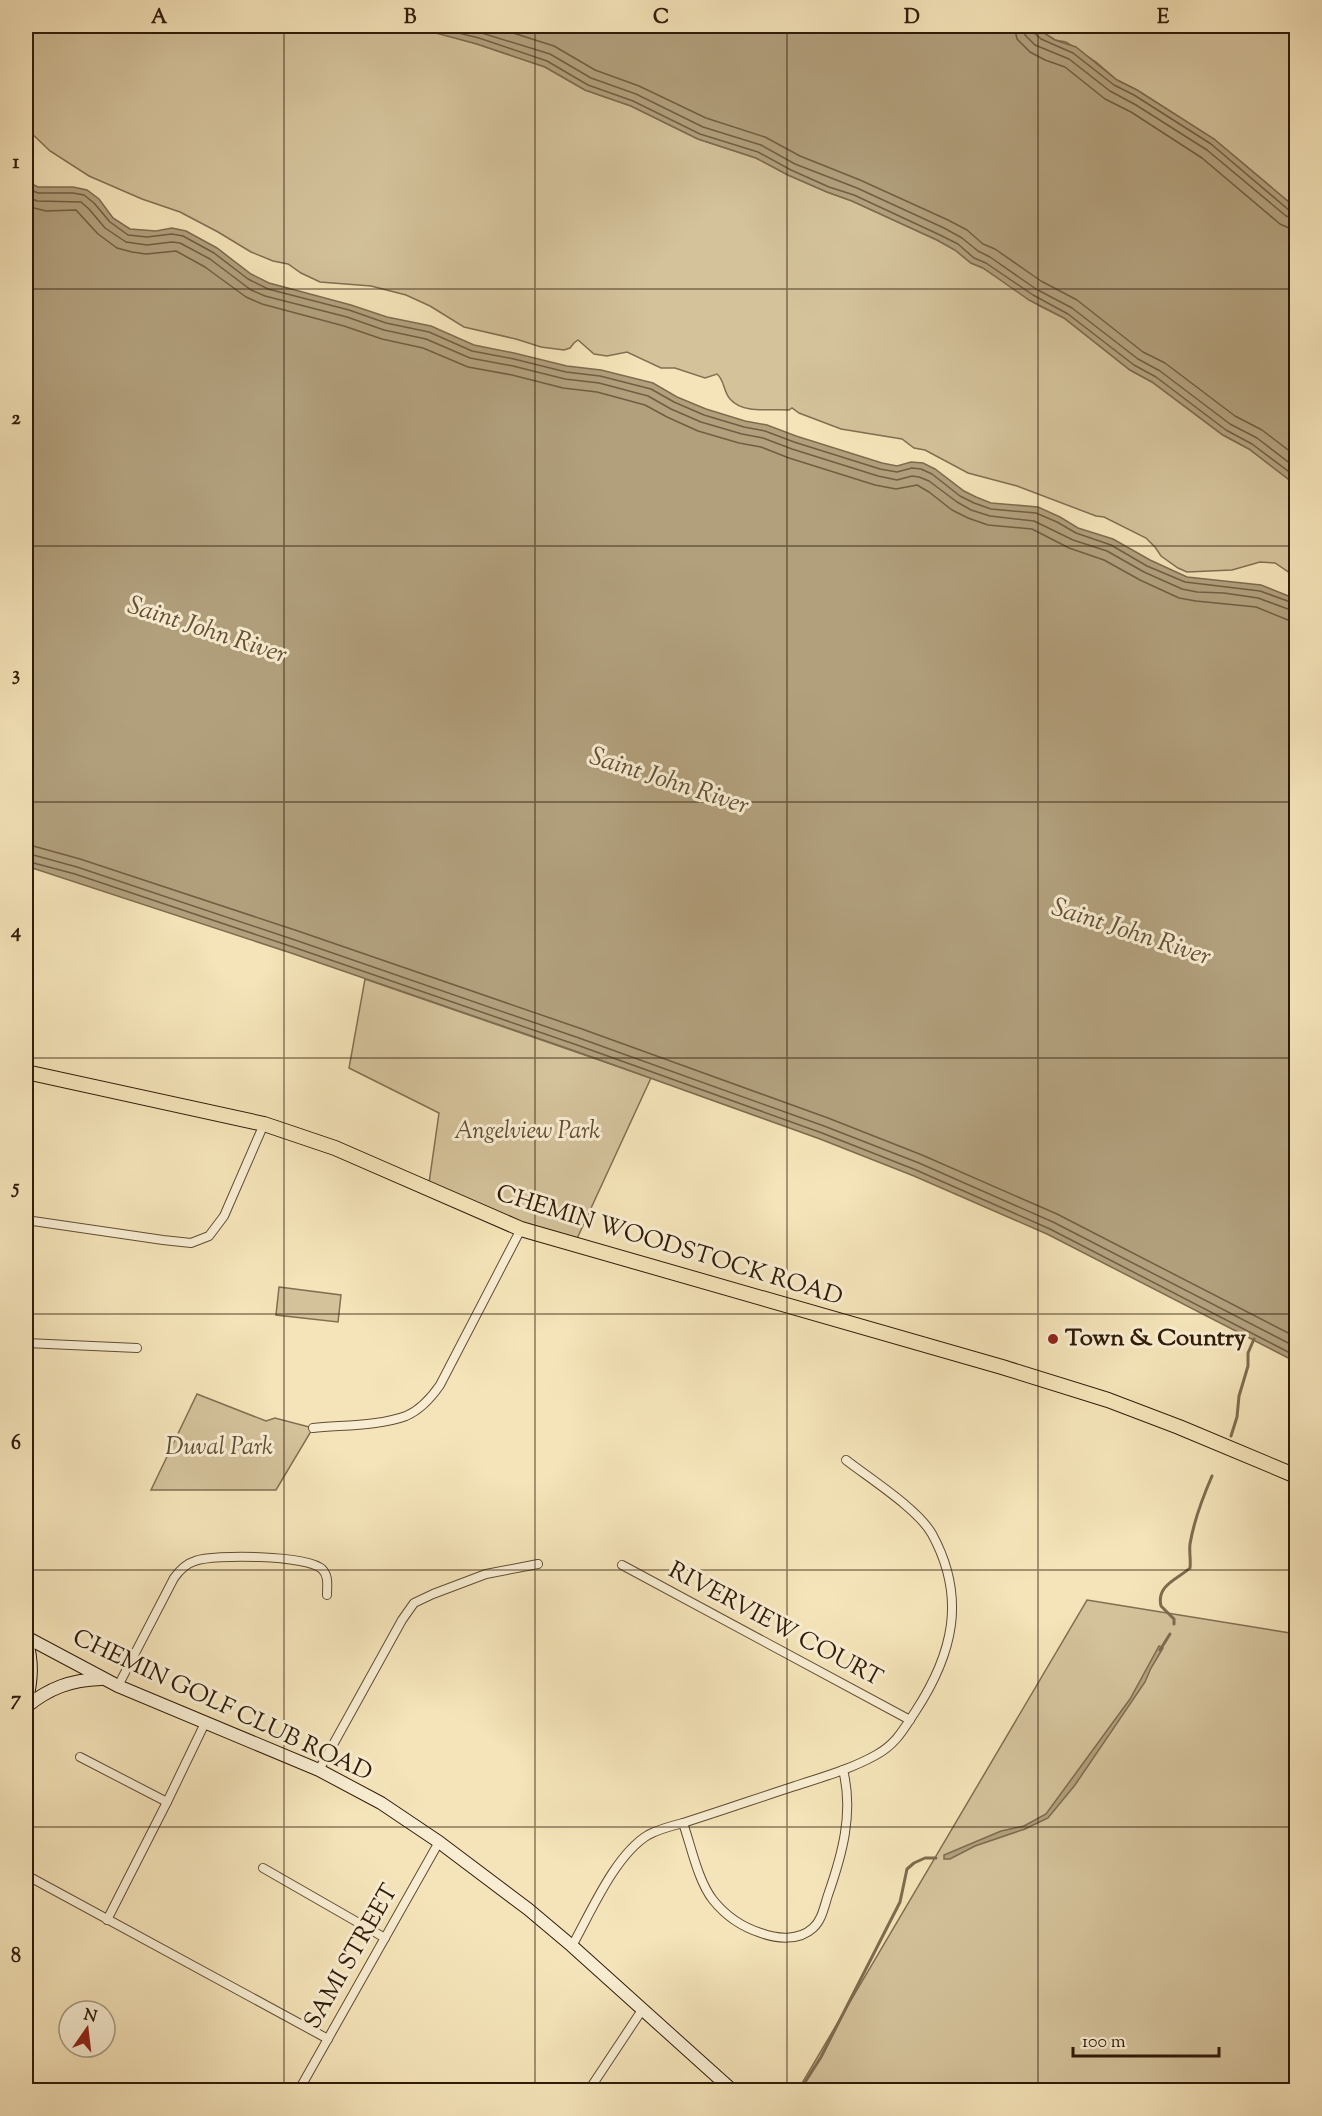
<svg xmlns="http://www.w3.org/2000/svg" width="1322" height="2116" font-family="'Sorts Mill Goudy',serif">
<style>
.green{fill:#d4c29b;stroke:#826e52;stroke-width:1.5}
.water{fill:#b2a07d;stroke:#7e6b4e;stroke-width:1.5}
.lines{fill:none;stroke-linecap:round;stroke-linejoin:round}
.shore{stroke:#715e42;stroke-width:1.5}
.stream{stroke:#7e6b4e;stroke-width:3}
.street-casing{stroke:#614d34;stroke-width:10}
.secondary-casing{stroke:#301b08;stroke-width:14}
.primary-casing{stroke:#301b08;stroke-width:16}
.street{stroke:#f8edd2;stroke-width:8}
.secondary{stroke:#f8edd2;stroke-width:12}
.primary{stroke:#f5e4b9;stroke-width:14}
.grid{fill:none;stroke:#301b08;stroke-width:1.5;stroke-opacity:0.55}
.poi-dot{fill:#8f2418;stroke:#f8edd2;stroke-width:2}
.labels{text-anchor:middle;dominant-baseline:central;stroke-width:6;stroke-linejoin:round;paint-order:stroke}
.park-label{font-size:24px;font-style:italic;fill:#614d34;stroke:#f8edd2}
.street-label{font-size:24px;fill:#301b08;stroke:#f8edd2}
.poi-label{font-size:24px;font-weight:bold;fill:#301b08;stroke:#f8edd2;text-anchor:start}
.water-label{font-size:26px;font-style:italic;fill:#645037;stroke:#f8edd2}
.neatline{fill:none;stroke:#301b08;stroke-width:2}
.grid-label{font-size:20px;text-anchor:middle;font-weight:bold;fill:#301b08}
</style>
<rect width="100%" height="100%" fill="#f5e4b9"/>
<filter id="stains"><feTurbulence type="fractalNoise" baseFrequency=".00333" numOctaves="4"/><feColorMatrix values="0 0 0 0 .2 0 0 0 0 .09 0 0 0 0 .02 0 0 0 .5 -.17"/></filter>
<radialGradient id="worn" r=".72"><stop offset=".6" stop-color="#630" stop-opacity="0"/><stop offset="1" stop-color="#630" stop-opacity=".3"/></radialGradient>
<g class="green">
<path d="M26 26H397L417 27 477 44 545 67 585 90 631 106 698 139 756 158 788 175 827 192 852 201 937 240 955 250 971 263 983 268 1040 306 1064 318 1130 370 1152 382 1223 435 1249 449 1296 485V577L1275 563 1260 562 1232 570 1187 572 1178 568 1161 556 1155 547 1146 538 1104 517 1096 516 1017 486 968 473 925 450 914 448 902 439 841 429 799 413 792 408 789 410C771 408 744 415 730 399 723 391 725 381 717 374L705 378 675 368H661L627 352 607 356 594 354 578 340 574 343 570 348 564 350 541 347 516 339 464 327 430 306 406 295 371 286 320 282 301 273 288 264 273 261 251 252 218 232 180 212 142 199 89 176 50 151 26 128Z"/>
<polygon points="1033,26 1296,26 1296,208 1214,139 1137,90 1117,80 1096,62 1066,42 1055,40"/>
<polygon points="365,979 651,1078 574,1245 428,1190 439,1113 349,1068"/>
<polygon points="279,1287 341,1295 338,1322 276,1315"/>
<polygon points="197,1394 266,1421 275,1418 313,1428 276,1490 151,1490"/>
<polygon points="1087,1600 1296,1634 1296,2090 798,2090"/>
</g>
<g class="water">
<polygon points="397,26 1033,26 1055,40 1076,47 1117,80 1137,90 1214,139 1296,208 1296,485 1249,449 1223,435 1152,382 1130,370 1064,318 1029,300 983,268 971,263 955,250 937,240 852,201 827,192 788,175 756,158 698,139 631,106 585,90 545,67 477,44 417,28"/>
<polygon points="26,181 38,187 73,187 87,190 99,199 113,218 130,229 156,231 172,228 186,231 217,248 251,274 269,283 351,305 387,317 431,326 474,345 514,353 567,366 601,370 653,383 677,397 706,409 745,421 767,425 796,436 882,463 897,466 911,462 923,463 935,469 964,491 976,497 991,503 1038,507 1060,517 1078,528 1113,539 1150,560 1187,577 1261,585 1296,599 1296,1362 1047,1234 914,1176 820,1139 575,1051 291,953 26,866"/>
<polygon points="1159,1646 1163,1648 1151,1668 1145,1682 1075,1785 1048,1818 1025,1829 975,1846 950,1859 944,1859 944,1855 1001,1831 1024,1826 1046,1814 1130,1699"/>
</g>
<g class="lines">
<g class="shore">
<polyline points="430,26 479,38 547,61 588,85 633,101 700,134 758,152 791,170 829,187 854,195 940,235 958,244 974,258 986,263 1033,295 1068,314 1134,365 1156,377 1226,430 1252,444 1296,477"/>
<polyline points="459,26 550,54 591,78 636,94 703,127 761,145 795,164 857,188 944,228 962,238 978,251 990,257 1036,289 1072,308 1138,359 1160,371 1230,424 1257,438 1296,468"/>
<polyline points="491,26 554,46 595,70 639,86 706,118 765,137 800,156 860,180 948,220 967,230 983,244 995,249 1041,281 1077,300 1143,352 1165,363 1235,416 1262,430 1296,456"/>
<polyline points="1014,26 1017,39 1030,52 1045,60 1065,67 1105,99 1131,112 1202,158 1280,224 1289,228 1296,229"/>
<polyline points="1023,26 1025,35 1035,45 1069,59 1110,91 1136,105 1207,150 1286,216 1296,219"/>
<polyline points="1030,26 1032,31 1041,39 1073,53 1114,85 1134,95 1211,144 1290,211 1296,212"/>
<polyline points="26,188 38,193 73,193 84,195 94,203 110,222 128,235 147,237 172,234 183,236 214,253 248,279 268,289 349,310 386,323 429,332 472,351 514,359 566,372 600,376 651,389 674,402 704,415 744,427 765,431 794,442 880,469 897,472 912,468 921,469 932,474 960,496 974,503 991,509 1036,513 1057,522 1076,533 1111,545 1147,566 1185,582 1260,591 1296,604"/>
<polyline points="26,196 37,201 81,202 89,209 105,228 126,242 147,245 172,242 180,243 210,259 251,290 265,296 347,317 384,330 426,339 470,358 513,366 565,379 599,383 648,396 671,409 701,422 742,434 763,438 792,449 878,476 897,480 912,476 919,477 929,481 957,502 971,510 990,516 1034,521 1073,540 1107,551 1144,572 1182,589 1197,592 1224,593 1258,598 1296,612"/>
<polyline points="26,206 46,211 76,210 98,234 117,248 132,252 146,254 176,251 205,267 246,297 262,304 344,326 382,339 423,348 468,367 512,375 563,388 597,392 645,405 667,417 698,431 739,443 761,447 789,458 875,485 896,489 917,485 929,492 952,510 968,518 988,525 1032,529 1069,548 1104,560 1140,580 1179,598 1196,601 1256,607 1288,620 1296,621"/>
<polyline points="26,844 80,859 298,931 582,1029 828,1118 922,1155 1057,1214 1296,1337"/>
<polyline points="26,853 77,867 295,940 579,1038 824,1126 919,1163 1053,1222 1296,1347"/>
<polyline points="26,861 75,874 293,947 577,1045 822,1133 916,1170 1050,1229 1296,1356"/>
</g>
<g class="stream">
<polyline points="1231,1436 1237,1417 1239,1396 1248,1366 1248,1353 1254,1339"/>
<path d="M1174 1624V1619L1161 1606C1156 1585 1178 1579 1190 1568 1191 1560 1189 1552 1190 1544 1194 1520 1202 1499 1212 1476"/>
<polyline points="1160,1650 1170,1634"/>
<polyline points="800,2090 821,2057 900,1902 907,1869 914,1863 925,1858 936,1858"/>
</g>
<defs>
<g id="street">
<polyline points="26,1220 163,1240 191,1243 209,1236 224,1216 264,1124"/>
<polyline points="26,1343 137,1348"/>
<path d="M313 1428C342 1425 379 1426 406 1416 420 1410 431 1398 440 1385L521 1229"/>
<polyline points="622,1565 910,1720"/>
<path d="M118 1686 174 1578C179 1571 185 1564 195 1561 214 1554 307 1555 322 1569 329 1576 327 1585 327 1595"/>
<polyline points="80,1757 167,1802"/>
<polyline points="319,1770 402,1620 414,1603 433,1594 486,1574 538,1564"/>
<path d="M683 1823C691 1846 698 1881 713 1900 725 1915 742 1927 761 1933 777 1939 799 1941 813 1928 822 1920 824 1907 828 1895 842 1855 854 1813 843 1770"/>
<polyline points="263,1868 385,1938"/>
<polyline points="26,1875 328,2039"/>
<polyline points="107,1920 167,1802 205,1723"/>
<path d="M572 1946C591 1912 615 1855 648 1835 659 1829 671 1826 683 1823 721 1811 758 1798 795 1786 823 1777 851 1769 876 1755 896 1744 903 1730 915 1712 953 1654 967 1598 932 1534 918 1509 869 1478 846 1460"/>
<polyline points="299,2090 439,1842"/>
<polyline points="589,2090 642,2010"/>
</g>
<g id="secondary">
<polyline points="26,1637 118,1686 319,1770 381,1803 439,1842 528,1909 572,1946 732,2090"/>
<path d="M26 1704C32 1679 33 1663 26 1637"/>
<path d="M26 1707C49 1688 71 1680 101 1679"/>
</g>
<polyline id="primary" points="26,1072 264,1124 335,1148 521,1229 1002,1367 1108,1400 1179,1427 1296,1476"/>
</defs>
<use href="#street" class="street-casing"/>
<use href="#secondary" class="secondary-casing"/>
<use href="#primary" class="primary-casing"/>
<use href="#street" class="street"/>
<use href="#secondary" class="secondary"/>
<use href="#primary" class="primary"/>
</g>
<path class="grid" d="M284 26V2090M535 26V2090M787 26V2090M1038 26V2090M26 289H1296M26 546H1296M26 802H1296M26 1058H1296M26 1314H1296M26 1570H1296M26 1827H1296"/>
<circle class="poi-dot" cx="1053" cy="1339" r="6"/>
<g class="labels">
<g class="park-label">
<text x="527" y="1132">Angelview Park</text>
<text x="219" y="1448">Duval Park</text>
</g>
<g class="street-label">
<text transform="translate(669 1246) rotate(17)">CHEMIN WOODSTOCK ROAD</text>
<text transform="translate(775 1625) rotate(28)">RIVERVIEW COURT</text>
<text transform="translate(222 1706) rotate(25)">CHEMIN GOLF CLUB ROAD</text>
<text transform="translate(352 1957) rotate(-60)">SAMI STREET</text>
</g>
<g class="poi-label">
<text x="1065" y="1339">Town &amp; Country</text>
</g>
<g class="water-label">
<text transform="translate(207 631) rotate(18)">Saint John River</text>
<text transform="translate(669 782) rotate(18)">Saint John River</text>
<text transform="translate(1131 933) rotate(18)">Saint John River</text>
</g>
</g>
<rect width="1322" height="2116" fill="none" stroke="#f5e4b9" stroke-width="66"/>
<g transform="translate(87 2029) rotate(14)"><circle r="28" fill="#f8edd2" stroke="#a89981" stroke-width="1.5"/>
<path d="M0-4.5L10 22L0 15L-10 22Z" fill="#8f2418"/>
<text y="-9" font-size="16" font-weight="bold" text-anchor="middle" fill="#301b08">N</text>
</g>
<path d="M1073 2047v9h146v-9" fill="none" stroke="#301b08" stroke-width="3"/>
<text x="1082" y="2047" font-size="18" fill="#301b08" stroke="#f8edd2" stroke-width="4.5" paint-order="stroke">100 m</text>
<rect x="33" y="33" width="1256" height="2050" class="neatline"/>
<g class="grid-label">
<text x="159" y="23">A</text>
<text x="410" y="23">B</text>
<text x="661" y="23">C</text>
<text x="912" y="23">D</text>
<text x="1163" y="23">E</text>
<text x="16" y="168">1</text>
<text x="16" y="424">2</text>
<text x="16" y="680">3</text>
<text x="16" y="937">4</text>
<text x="16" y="1193">5</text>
<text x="16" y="1449">6</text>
<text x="16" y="1705">7</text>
<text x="16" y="1962">8</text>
</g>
<rect width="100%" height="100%" filter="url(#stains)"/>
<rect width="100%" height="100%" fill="url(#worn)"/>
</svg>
